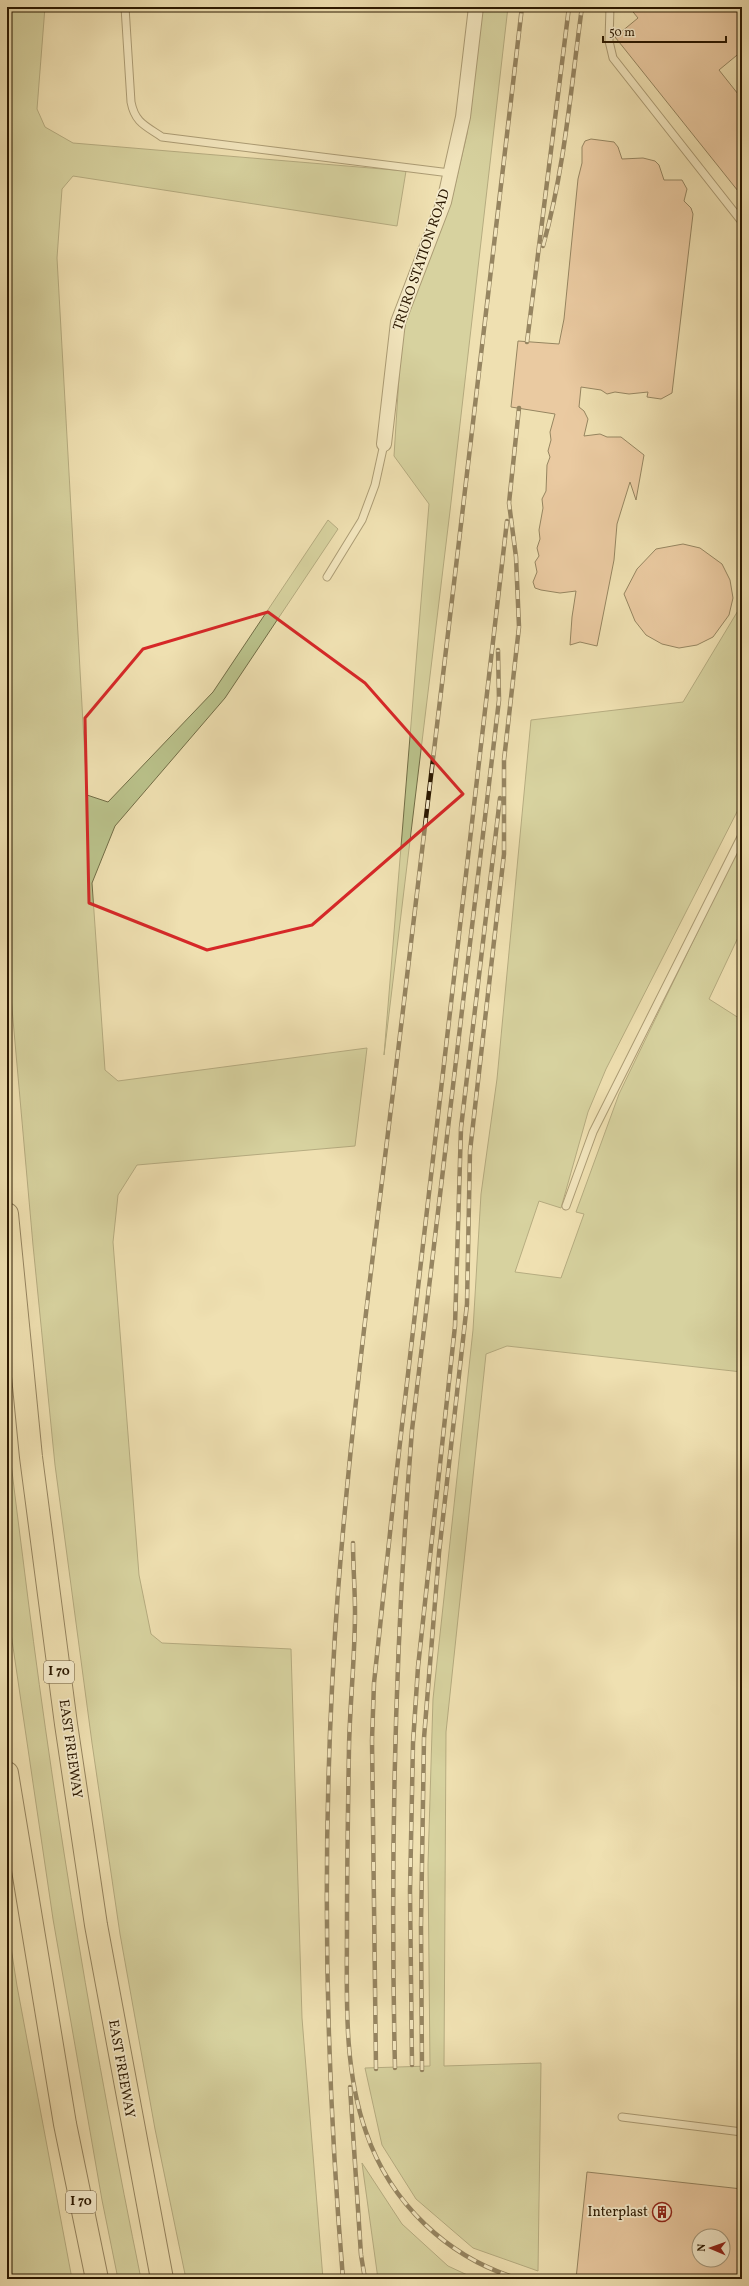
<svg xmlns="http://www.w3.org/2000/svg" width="749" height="2286" font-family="Vollkorn,serif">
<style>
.green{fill:#bac28b;stroke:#726d46}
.building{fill:#e4b08e;stroke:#2b1800;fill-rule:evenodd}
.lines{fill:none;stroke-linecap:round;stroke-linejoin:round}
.service-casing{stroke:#5c4a2c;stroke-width:9}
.minor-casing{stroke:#5c4a2c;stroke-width:16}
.motorway-casing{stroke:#2b1800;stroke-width:24}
.service{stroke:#f5ebcc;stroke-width:7}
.minor{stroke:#f5ebcc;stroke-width:14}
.motorway{stroke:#efe0b1;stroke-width:22}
.rail-casing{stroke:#2b1800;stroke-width:4.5}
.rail{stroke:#f5ebcc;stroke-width:3;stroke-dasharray:9;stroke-linecap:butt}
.marked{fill:none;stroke:#d62828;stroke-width:3;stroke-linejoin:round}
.labels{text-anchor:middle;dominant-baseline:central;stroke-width:3.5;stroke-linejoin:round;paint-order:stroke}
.shield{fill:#f5ebcc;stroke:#68573d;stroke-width:1}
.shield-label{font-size:13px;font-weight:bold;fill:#2b1800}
.street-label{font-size:14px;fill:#2b1800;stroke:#f5ebcc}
.poi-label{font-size:14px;fill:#2b1800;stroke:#f5ebcc;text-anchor:end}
</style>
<rect width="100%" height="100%" fill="#efe0b1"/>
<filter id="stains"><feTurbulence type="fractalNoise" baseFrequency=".005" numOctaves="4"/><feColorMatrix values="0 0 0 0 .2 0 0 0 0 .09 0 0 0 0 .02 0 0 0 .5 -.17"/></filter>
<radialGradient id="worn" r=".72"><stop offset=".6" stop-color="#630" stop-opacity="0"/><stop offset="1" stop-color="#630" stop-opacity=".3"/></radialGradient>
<g class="green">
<polygon points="7,7 45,7 37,109 45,127 73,143 406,171 397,226 73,176 62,189 57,258 87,795 108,802 213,692 328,520 338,529 225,698 115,826 92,883 105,1070 118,1081 367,1048 355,1146 137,1165 118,1195 113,1242 139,1575 151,1634 162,1643 291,1649 302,2018 323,2279 186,2279 155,2129 120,1934 92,1743 55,1465 33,1245 7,952"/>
<polygon points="481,7 508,7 450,511 384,1055 429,504 394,456 401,345 410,304 453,194 467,134"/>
<polygon points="742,604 742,802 606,1069 588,1112 561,1208 539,1201 515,1272 561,1278 584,1214 576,1212 619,1094 742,840 742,929 709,999 742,1020 742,1372 507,1346 486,1354 446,1732 444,2066 541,2063 538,2271 473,2248 416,2199 382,2145 365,2068 430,2066 428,1865 433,1699 473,1330 481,1194 497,1079 531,720 683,702"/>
<path d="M7 1427C13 1484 21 1542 28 1599 57 1827 95 2054 141 2279H118L102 2200 53 1919 7 1606Z"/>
<polygon points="7,1922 17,1986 72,2279 7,2279"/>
<polygon points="362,2163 402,2224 448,2266 476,2279 378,2279"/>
</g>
<g class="building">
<polygon points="629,7 742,7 742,51 719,70 742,99 742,196 615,37 638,18"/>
<polygon points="591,139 614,142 618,147 622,159 643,158 655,161 659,165 664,180 682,180 687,189 684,201 691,208 693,214 672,393 661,399 647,397 648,392 629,394 615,392 607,394 601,390 581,387 579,407 584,411 588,419 584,436 600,434 607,437 621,437 644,455 636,500 630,482 617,524 614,560 597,646 580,642 570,645 572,617 576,591 560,593 541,590 535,588 533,582 537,572 535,562 539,556 537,548 540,539 539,530 543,508 542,499 546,491 547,465 550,457 548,451 551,440 550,432 555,414 511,407 518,341 559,344 564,319 578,179 582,163 582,147 585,141"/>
<polygon points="683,544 700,548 722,564 730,580 733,598 729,615 713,637 697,645 679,648 662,644 646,635 635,621 624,594 637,569 656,549"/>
<path d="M587 2172 742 2189V2279H576ZM699 2236H723V2260H699Z"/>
</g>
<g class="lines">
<defs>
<g id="service">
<path d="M125 7 131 102C135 123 146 126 162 137L450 173"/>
<polyline points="610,7 609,41 613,58 742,222"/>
<polyline points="327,577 362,520 375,485 384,444"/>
<polyline points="566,1206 593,1132 742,835"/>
<polyline points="622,2117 742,2132"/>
</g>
<polyline id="minor" points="384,444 398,322 444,202 463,117 476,7"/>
<g id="motorway">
<polyline points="7,1214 31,1457 66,1724 96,1925 162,2279"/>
<polyline points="7,1773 65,2124 97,2279"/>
</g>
</defs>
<use href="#service" class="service-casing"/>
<use href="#minor" class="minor-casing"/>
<use href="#motorway" class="motorway-casing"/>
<use href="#service" class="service"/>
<use href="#minor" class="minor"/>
<use href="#motorway" class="motorway"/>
<defs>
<g id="rail">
<path d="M543 246C565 168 571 86 582 7"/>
<polyline points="527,342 569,7"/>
<path d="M353 1543C353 1566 355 1589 355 1612 355 1657 350 1702 349 1747 348 1807 347 1866 347 1926 347 1995 343 2067 366 2132 390 2203 448 2258 519 2279"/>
<polyline points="412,2065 410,1891 413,1743 418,1667 455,1326 461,1128 500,798"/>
<path d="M395 2068C390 1855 395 1642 412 1430L499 700 498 650"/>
<polyline points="376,2069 372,1740 374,1683 395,1486 507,521"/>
<polyline points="422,2070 421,1926 424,1738 439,1553 467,1304 470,1151 504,854 504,760 519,627 516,557 509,503 519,408"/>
<polyline points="350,2087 361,2255 365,2279"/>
<path d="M343 2279C324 2051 321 1820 338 1591 353 1397 380 1203 403 1010 443 676 483 341 522 7"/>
</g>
</defs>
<use href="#rail" class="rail-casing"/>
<use href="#rail" class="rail"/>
</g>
<path d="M0 0H749V2286H0ZM268 612 365 683 463 794 312 925 207 950 89 903 85 718 143 649Z" fill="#efe0b1" fill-opacity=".55" fill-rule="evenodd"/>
<path class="marked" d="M268 612 365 683 463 794 312 925 207 950 89 903 85 718 143 649Z"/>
<defs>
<symbol id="building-ring" viewBox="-11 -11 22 22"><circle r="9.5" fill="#f5ebcc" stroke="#8f2418" stroke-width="1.5"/><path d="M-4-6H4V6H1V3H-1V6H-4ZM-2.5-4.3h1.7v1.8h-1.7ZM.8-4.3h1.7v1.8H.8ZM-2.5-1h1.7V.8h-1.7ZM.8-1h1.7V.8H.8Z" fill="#8f2418"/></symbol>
</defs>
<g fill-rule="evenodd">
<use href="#building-ring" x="651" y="2201" width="22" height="22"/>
</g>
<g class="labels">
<g class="shield">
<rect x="44" y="1661" width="30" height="22" rx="3"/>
<rect x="66" y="2191" width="30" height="22" rx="3"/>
</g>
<g class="shield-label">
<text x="59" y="1672">I 70</text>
<text x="81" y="2202">I 70</text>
</g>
<g class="street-label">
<text transform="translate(422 260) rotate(-71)">TRURO STATION ROAD</text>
<text transform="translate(70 1749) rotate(82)">EAST FREEWAY</text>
<text transform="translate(121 2069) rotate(80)">EAST FREEWAY</text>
</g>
<g class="poi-label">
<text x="648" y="2212">Interplast</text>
</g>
</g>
<rect width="749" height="2286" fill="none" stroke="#efe0b1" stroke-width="24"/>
<rect x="8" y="8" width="733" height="2270" fill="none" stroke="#2b1800" stroke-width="2"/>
<rect x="12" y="12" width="725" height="2262" fill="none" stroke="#2b1800"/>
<g transform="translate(711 2248) rotate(272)"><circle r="19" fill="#f5ebcc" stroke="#a4977a"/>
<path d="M0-3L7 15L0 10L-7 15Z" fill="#8f2418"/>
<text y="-6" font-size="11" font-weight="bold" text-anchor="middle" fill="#2b1800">N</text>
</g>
<path d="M603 36v6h123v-6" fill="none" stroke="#2b1800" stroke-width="2"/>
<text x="609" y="36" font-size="12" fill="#2b1800" stroke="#f5ebcc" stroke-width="3" paint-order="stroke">50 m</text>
<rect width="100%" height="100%" filter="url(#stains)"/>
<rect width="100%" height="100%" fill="url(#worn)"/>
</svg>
